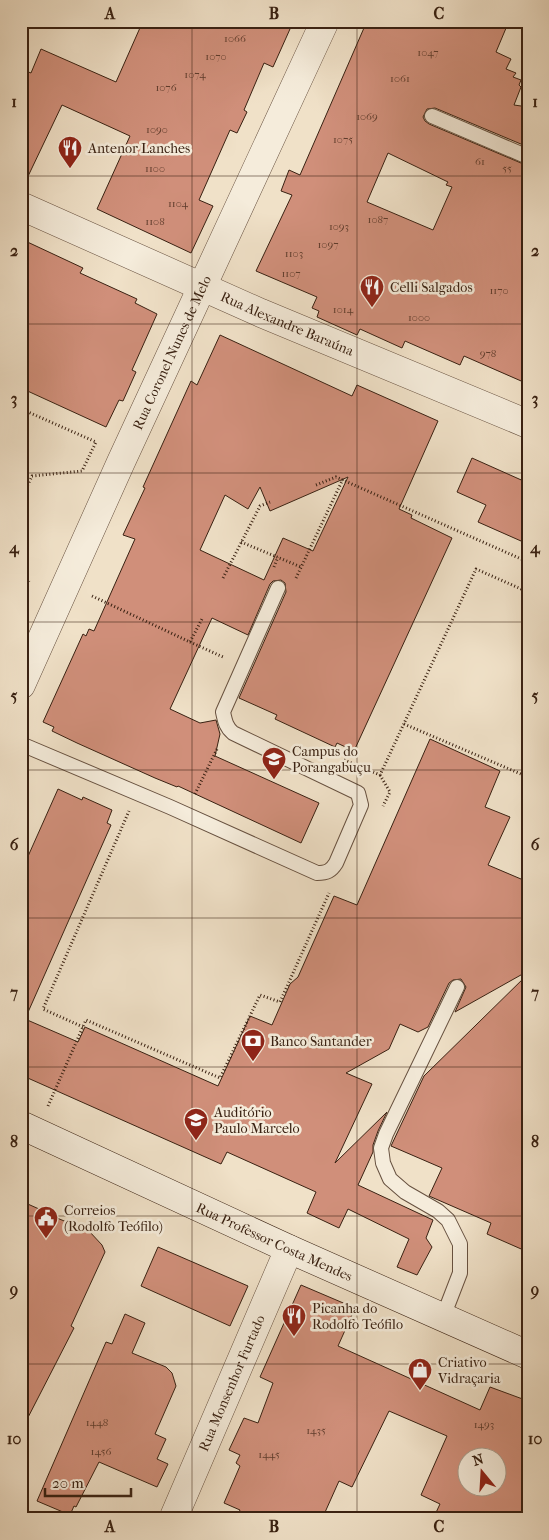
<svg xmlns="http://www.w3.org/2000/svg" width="549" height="1540" font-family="'IM FELL French Canon',serif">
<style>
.building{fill:#d08f7a;stroke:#392112;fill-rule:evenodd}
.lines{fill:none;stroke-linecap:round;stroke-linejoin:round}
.lane-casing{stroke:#675140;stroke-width:16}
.street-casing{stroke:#675140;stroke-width:29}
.secondary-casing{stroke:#392112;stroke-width:29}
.path{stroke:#392112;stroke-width:3;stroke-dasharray:1 2.5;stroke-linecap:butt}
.lane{stroke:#f5ecdb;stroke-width:14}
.street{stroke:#f5ecdb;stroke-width:28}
.secondary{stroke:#f5ecdb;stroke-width:28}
.grid{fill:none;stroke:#392112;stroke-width:1;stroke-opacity:0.55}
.labels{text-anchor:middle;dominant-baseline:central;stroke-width:5;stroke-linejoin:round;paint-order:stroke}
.number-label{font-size:11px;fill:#5f3c2c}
.poi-label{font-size:14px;fill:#392112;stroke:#f5ecdb;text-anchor:start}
.street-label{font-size:14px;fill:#392112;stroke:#f5ecdb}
.neatline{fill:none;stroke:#392112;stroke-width:2}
.grid-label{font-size:16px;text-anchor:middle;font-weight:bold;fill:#392112}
</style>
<rect width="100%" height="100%" fill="#f0e1c8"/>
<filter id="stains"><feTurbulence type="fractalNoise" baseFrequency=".004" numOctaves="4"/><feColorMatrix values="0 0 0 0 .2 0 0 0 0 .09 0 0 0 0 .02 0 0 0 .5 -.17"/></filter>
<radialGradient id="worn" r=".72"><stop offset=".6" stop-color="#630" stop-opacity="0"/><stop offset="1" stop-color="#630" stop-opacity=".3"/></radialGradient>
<g class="building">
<polygon points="143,21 272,21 290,29 273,67 264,63 244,110 247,112 237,133 230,130 199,200 213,206 191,253 97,209 130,136 62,105 21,191 21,69 31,73 41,49 116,82"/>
<path d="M367 21H509L496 52 511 59 506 69 516 73 513 77 521 80 519 85 521 87 514 105 528 107V147L435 108 427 109 423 117 425 121 429 124 528 166V384L464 356 460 365 405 341 402 348 360 329 357 335 317 317 319 311 312 308 317 297 256 271 292 195 281 191 289 170 300 175ZM388 153 448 182 446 185 452 187 433 230 367 202Z"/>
<polygon points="21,239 83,268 80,273 137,299 135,303 157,314 132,370 136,372 123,401 119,400 106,427 21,388"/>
<path d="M220 335 352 396 357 385 438 421 399 509 412 515 411 518 452 538 354 751 337 743 335 747 275 719 277 715 239 698 286 592 285 583 281 580 273 581 270 584 248 635 212 618 170 709 200 723 216 720 220 734 215 756 319 803 301 843 178 786 177 787 155 778 77 743 52 731 54 727 43 722 83 634 86 636 89 629 94 631 135 539 123 535 145 488 143 487 191 381 197 385ZM348 477 313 551 283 538 264 580 200 550 225 495 248 509 260 487 270 511Z"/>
<polygon points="472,458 528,483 528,526 521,541 478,522 486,505 457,492"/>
<polygon points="430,739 500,771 485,807 510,817 488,865 528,882 528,971 455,1012 466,987 461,979 453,980 449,983 428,1027 418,1032 400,1024 389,1049 346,1073 372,1084 335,1163 387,1112 378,1131 373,1145 373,1152 358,1185 433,1220 426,1238 432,1247 417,1275 397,1267 409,1239 348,1209 339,1228 307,1213 316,1192 227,1152 221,1164 21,1075 21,872 58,789 82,800 83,797 112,810 107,823 111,825 25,1019 78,1042 85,1027 218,1086 250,1016 272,1025 290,984 298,977 334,896 357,905"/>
<polygon points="528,974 528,1252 487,1234 491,1223 429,1196 442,1168 391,1146 424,1076"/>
<polygon points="21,1201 48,1213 47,1214 89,1231 102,1245 105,1252 71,1326 74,1328 21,1431"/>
<polygon points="158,1247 248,1286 230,1326 141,1286"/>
<path d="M301 1285 355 1308 338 1346 480 1410 490 1387 528 1401V1519H433L440 1504 421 1495 447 1436 389 1411 352 1487 339 1481 322 1519H236L240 1510 224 1503 240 1466 236 1463 240 1455 229 1450 244 1418 258 1423 273 1383 260 1377ZM466 1458H496V1488H466Z"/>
<polygon points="125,1314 145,1323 132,1353 166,1367 172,1373 176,1386 155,1434 166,1439 157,1459 168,1464 157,1487 99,1462 76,1507 74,1506 70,1515 37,1501 106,1342 112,1344"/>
</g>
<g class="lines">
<defs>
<g id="lane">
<polyline points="432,116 528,157"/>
<path d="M21 744 170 807 317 873C327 873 331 871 336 863L361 805 358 793 233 733C226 727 225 721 223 712L278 588"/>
<polyline points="443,1317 460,1273 460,1244 448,1220 438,1211 405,1192 390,1179 383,1163 381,1148 386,1134 457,987"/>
</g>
<g id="street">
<path id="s1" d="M21 206 261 313 528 424"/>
<path id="s2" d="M21 685 121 462 325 21"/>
<path id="s3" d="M173 1519 289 1249"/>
</g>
<g id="secondary">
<path id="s4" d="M21 1125 289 1249 528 1355"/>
</g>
</defs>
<use href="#lane" class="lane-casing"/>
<use href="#street" class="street-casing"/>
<use href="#secondary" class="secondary-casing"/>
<g class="path">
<polyline points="21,426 28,412 96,442 82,471 32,476 21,499"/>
<polyline points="316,485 336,477 528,562"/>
<polyline points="241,542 301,567"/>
<polyline points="274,567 278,557"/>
<polyline points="21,570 29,582"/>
<polyline points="223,578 260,506 270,502"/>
<polyline points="296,578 343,479"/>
<polyline points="92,596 190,642 203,617"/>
<polyline points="190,642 223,657"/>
<polyline points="404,724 528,777"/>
<polyline points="344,760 380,775 476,569 528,592"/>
<polyline points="380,775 390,792 383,806"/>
<polyline points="195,794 217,749"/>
<polyline points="83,1027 43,1009 129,811"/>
<polyline points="48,1106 86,1020 220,1078 260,995 280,1002 329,893"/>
</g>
<use href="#lane" class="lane"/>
<use href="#street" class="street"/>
<use href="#secondary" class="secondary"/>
</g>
<path class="grid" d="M192 21V1519M357 21V1519M21 176H528M21 324H528M21 473H528M21 622H528M21 770H528M21 918H528M21 1067H528M21 1216H528M21 1364H528"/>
<defs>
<symbol id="restaurant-pin" viewBox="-11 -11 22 30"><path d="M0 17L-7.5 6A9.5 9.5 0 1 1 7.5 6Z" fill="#8f2418" stroke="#f5ecdb"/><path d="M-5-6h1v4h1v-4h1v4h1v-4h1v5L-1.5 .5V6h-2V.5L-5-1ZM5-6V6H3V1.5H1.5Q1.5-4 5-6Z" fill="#fff"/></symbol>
<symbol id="university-pin" viewBox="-11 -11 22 30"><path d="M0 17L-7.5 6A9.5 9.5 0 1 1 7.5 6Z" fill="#8f2418" stroke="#f5ecdb"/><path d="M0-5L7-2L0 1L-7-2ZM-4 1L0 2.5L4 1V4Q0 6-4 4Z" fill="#fff"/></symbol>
<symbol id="bank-pin" viewBox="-11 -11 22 30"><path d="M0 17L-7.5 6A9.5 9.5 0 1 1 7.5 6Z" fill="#8f2418" stroke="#f5ecdb"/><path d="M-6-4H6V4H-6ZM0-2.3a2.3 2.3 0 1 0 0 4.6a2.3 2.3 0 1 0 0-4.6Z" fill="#fff"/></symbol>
<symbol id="civic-pin" viewBox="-11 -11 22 30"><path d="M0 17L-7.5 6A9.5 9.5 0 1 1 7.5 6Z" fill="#8f2418" stroke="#f5ecdb"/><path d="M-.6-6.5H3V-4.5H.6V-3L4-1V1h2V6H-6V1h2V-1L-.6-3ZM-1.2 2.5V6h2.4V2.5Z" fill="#fff"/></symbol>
<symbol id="shop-pin" viewBox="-11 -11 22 30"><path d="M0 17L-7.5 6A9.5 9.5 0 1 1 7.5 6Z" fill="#8f2418" stroke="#f5ecdb"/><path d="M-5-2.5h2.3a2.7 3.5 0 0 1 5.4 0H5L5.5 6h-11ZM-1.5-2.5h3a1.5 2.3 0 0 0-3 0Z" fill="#fff"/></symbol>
</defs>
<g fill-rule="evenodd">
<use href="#restaurant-pin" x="56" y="134" width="28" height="38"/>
<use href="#restaurant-pin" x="358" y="273" width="28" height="38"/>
<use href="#university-pin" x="260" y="745" width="28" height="38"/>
<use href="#bank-pin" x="239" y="1027" width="28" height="38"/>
<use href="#university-pin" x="182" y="1106" width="28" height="38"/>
<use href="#civic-pin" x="32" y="1204" width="28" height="38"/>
<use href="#restaurant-pin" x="280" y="1302" width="28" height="38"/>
<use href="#shop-pin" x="406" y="1356" width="28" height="38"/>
</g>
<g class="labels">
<g class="number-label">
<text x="235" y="38">1066</text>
<text x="428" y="52">1047</text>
<text x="216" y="56">1070</text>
<text x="195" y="74">1074</text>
<text x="400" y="78">1061</text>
<text x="166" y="87">1076</text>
<text x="367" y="116">1069</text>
<text x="157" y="129">1090</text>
<text x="343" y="139">1075</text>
<text x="480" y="161">61</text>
<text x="155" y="168">1100</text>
<text x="507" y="168">55</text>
<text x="178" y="203">1104</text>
<text x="378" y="219">1087</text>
<text x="155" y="221">1108</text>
<text x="339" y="226">1093</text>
<text x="328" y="244">1097</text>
<text x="294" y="253">1103</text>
<text x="291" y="273">1107</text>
<text x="499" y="290">1170</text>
<text x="343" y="309">1014</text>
<text x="419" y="317">1000</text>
<text x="488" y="353">978</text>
<text x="97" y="1422">1448</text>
<text x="484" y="1424">1493</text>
<text x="316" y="1430">1435</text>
<text x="101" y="1451">1456</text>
<text x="269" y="1454">1445</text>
</g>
<g class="poi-label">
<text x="88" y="148">Antenor Lanches</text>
<text x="390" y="287">Celli Salgados</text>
<text x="292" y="751">Campus do<tspan x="292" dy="16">Porangabuçu</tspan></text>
<text x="270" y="1041">Banco Santander</text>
<text x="214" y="1112">Auditório<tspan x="214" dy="16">Paulo Marcelo</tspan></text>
<text x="64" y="1210">Correios<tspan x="64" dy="16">(Rodolfo Teófilo)</tspan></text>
<text x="312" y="1308">Picanha do<tspan x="312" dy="16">Rodolfo Teófilo</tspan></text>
<text x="438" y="1362">Criativo<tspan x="438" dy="16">Vidraçaria</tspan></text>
</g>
<g class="street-label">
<text stroke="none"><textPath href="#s1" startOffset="291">Rua Alexandre Baraúna</textPath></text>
<text stroke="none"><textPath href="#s2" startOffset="365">Rua Coronel Nunes de Melo</textPath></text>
<text stroke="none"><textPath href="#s4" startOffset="279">Rua Professor Costa Mendes</textPath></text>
<text stroke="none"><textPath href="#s3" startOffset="148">Rua Monsenhor Furtado</textPath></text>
</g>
</g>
<rect width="549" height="1540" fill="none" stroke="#f0e1c8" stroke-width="55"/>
<g transform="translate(482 1472) rotate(342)"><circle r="24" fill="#f5ecdb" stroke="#aa9b8b"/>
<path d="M0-4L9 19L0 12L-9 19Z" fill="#8f2418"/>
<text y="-8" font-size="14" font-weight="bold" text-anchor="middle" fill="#392112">N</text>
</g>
<path d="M45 1488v8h86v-8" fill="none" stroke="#392112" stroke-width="2.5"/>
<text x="52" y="1488" font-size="15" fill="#392112" stroke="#f5ecdb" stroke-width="4" paint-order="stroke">20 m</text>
<rect x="28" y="28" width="494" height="1484" class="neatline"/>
<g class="grid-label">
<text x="110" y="19">A</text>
<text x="274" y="19">B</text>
<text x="439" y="19">C</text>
<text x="14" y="107">1</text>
<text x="535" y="107">1</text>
<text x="14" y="256">2</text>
<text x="535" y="256">2</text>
<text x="14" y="404">3</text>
<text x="535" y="404">3</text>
<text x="14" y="553">4</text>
<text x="535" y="553">4</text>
<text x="14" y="701">5</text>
<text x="535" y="701">5</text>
<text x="14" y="850">6</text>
<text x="535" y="850">6</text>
<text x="14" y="998">7</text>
<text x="535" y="998">7</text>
<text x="14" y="1147">8</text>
<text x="535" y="1147">8</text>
<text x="14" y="1295">9</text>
<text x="535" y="1295">9</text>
<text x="14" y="1444">10</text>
<text x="535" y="1444">10</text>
<text x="110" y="1532">A</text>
<text x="274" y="1532">B</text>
<text x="439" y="1532">C</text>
</g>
<rect width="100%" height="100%" filter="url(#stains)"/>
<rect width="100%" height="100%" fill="url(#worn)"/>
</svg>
